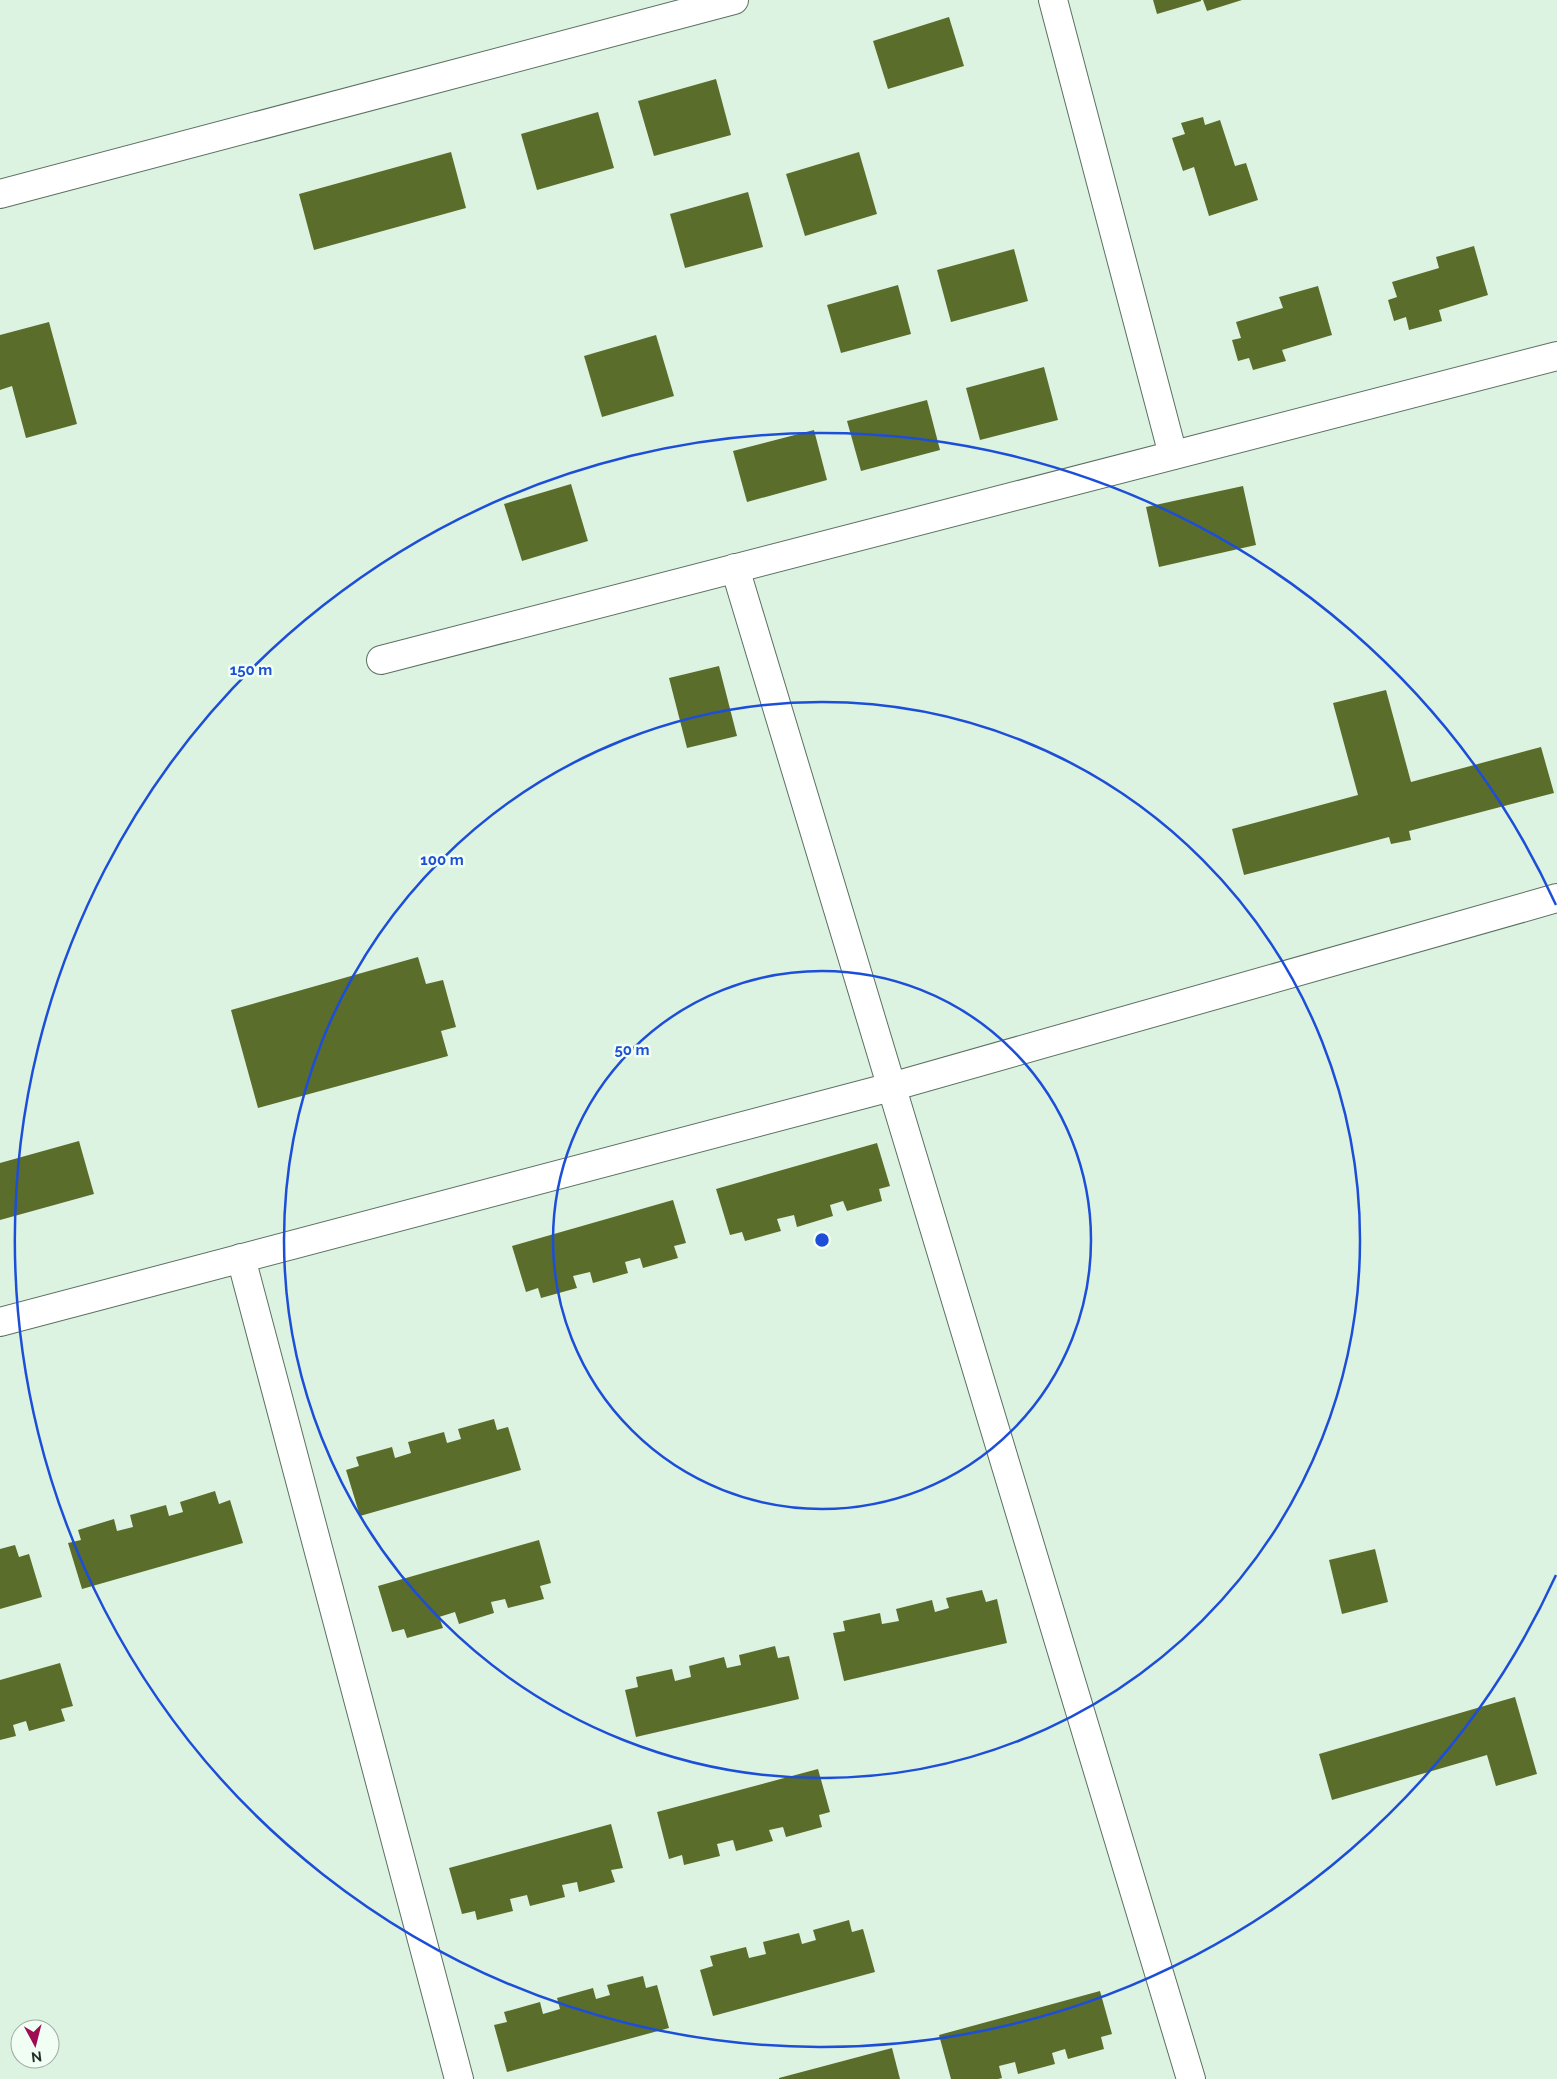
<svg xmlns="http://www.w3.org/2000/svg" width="1557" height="2079" font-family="Raleway,sans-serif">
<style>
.building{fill:#5b6d2a}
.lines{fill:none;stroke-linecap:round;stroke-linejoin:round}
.minor-casing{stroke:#5c7061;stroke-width:30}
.minor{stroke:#fff;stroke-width:28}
.ring{fill:none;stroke:#1d4ed8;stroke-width:2.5}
.centre{fill:#1d4ed8;stroke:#f0fef4;stroke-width:2.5}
.ring-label{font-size:15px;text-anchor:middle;font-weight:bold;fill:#1d4ed8;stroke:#f0fef4;stroke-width:5;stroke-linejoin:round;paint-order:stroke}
</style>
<rect width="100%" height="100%" fill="#ddf3e2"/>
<g class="building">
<polygon points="1153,0 1201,0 1201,1 1157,14"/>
<polygon points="1203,0 1242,0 1207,11"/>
<polygon points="949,17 964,66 888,89 873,41"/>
<polygon points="716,79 731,135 654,156 638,101"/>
<polygon points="598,112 614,168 537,190 521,134"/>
<polygon points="1203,117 1205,125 1220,120 1235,166 1246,163 1258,200 1209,216 1194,167 1183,171 1172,138 1185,134 1181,123"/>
<polygon points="451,152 466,208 314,250 299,194"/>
<polygon points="859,152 877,214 805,236 786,174"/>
<polygon points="748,192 763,247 685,268 670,214"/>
<polygon points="1474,246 1488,295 1439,310 1442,321 1409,330 1406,317 1394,321 1388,300 1397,297 1392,282 1439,268 1436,257"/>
<polygon points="1014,249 1028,301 951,322 937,270"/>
<polygon points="898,285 911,334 841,353 827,305"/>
<polygon points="1318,286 1332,335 1282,350 1286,361 1253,370 1249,358 1238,361 1232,340 1241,338 1236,322 1283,308 1279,297"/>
<polygon points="49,322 77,424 26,438 12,386 0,390 0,335"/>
<polygon points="656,335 674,396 602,417 584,356"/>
<polygon points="1044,367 1058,420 980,440 966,388"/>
<polygon points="927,400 940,450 861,471 847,421"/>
<polygon points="814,430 827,480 747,502 733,451"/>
<polygon points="571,484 588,541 522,561 504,504"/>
<polygon points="1243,486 1256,545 1159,567 1146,507"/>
<polygon points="719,666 737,736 687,748 669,678"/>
<polygon points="1386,690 1411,782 1541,747 1554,793 1409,831 1411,840 1391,844 1389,837 1244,875 1232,829 1358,795 1333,703"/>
<polygon points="418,957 426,984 443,980 456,1027 441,1031 448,1056 258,1108 231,1010"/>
<polygon points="79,1141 94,1194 0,1220 0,1163"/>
<polygon points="877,1143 890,1186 879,1189 882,1201 847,1211 843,1201 830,1205 833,1216 797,1227 794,1215 777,1219 781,1231 745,1241 742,1232 730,1235 716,1189"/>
<polygon points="673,1200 686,1243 674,1246 678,1258 643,1268 640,1258 625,1262 628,1273 593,1283 590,1272 573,1276 577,1288 541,1298 538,1288 526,1292 512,1246"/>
<polygon points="494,1419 497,1430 508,1427 521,1470 360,1516 346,1470 359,1466 356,1457 392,1447 395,1458 411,1453 408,1442 444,1432 447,1443 461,1439 458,1429"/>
<polygon points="215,1491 219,1504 230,1500 243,1543 82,1589 68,1543 81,1540 78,1530 114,1519 117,1531 133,1527 130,1515 166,1505 169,1516 183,1512 180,1502"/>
<polygon points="539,1540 551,1583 540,1586 544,1599 508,1608 505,1599 491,1602 494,1613 459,1624 455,1612 439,1617 443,1628 407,1638 404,1629 392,1632 378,1586"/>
<polygon points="15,1545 19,1557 29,1554 42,1597 0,1609 0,1549"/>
<polygon points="1375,1549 1388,1602 1342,1614 1329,1560"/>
<polygon points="982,1590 986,1602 997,1599 1007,1643 844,1681 833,1633 845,1631 843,1621 880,1613 882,1624 899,1621 896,1609 932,1600 935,1612 949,1608 946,1598"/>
<polygon points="775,1646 778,1658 789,1656 799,1699 636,1737 625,1690 638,1687 636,1677 672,1669 675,1681 691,1677 689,1666 724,1657 727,1668 741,1665 739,1655"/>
<polygon points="60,1663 73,1706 61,1709 65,1721 29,1731 26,1721 13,1725 16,1736 0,1740 0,1680"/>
<polygon points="1515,1697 1537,1774 1496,1786 1487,1755 1332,1800 1319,1754"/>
<polygon points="818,1769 830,1812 819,1815 822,1827 786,1837 783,1827 769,1830 773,1841 736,1851 733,1840 717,1844 720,1856 684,1865 682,1855 669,1859 657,1812"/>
<polygon points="611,1824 623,1868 611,1870 615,1882 579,1892 577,1882 562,1885 565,1897 530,1906 527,1895 510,1899 513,1911 477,1920 475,1911 462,1914 449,1868"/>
<polygon points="849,1920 852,1932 863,1929 875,1972 713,2016 700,1970 713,1966 710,1956 746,1947 749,1958 766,1954 763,1942 799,1933 802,1944 816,1940 813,1930"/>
<polygon points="643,1976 646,1988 657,1985 669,2028 507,2072 494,2025 507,2022 504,2012 540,2002 543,2014 560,2009 557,1998 593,1988 596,1999 610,1995 607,1985"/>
<polygon points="1100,1991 1112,2034 1101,2037 1104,2049 1068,2059 1065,2049 1052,2053 1055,2064 1018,2074 1015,2062 999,2066 1002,2078 998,2079 951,2079 939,2035"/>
<polygon points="892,2048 900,2079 779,2079 779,2078"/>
</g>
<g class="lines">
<defs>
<g id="minor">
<polyline points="1053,0 1173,455"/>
<polyline points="0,194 734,0"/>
<polyline points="735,568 1191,2079"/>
<polyline points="381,660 1557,356"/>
<polyline points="241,1258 459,2079"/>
<polyline points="0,1322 891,1087 1557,898"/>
</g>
</defs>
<use href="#minor" class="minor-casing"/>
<use href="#minor" class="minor"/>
</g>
<g class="ring">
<circle cx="822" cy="1240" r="269"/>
<circle cx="822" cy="1240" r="538"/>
<path d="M1556 1575A807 807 0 1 1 1556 905"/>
</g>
<circle cx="822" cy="1240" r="8" class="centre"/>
<g class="ring-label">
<text x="251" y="675">150 m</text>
<text x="442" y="865">100 m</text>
<text x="632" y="1055">50 m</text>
</g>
<g transform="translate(35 2044) rotate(173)"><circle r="24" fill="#f0fef4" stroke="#9faaa2"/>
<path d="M0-4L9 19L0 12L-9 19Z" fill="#a00c53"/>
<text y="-8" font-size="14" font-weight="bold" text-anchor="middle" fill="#252d27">N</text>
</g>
</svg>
